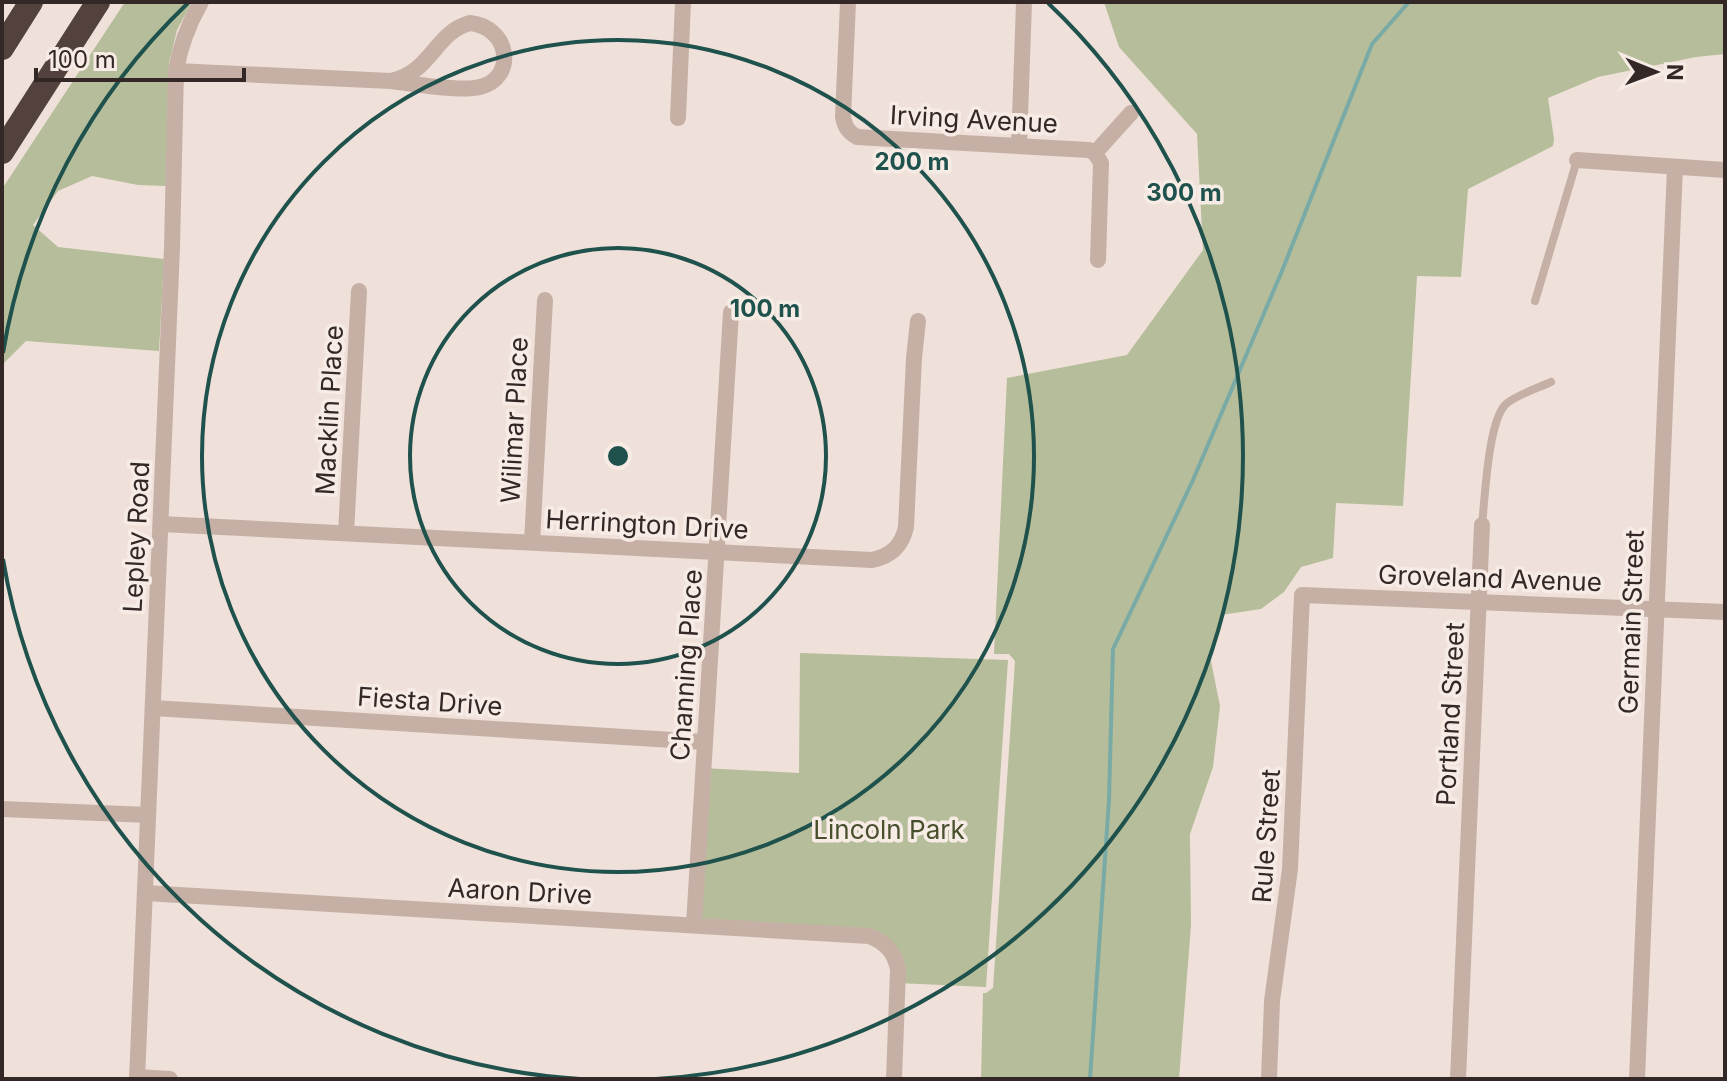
<svg xmlns="http://www.w3.org/2000/svg" width="1727" height="1081" font-family="Inter,sans-serif">
<style>
.green{fill:#b6bd9a}
.lines{fill:none;stroke-linecap:round;stroke-linejoin:round}
.stream{stroke:#7aaaa5;stroke-width:4}
.lane{stroke:#c6b0a6;stroke-width:8}
.street{stroke:#c6b0a6;stroke-width:16}
.highway{stroke:#53413e;stroke-width:24}
.ring{fill:none;stroke:#1f514d;stroke-width:4}
.labels{text-anchor:middle;dominant-baseline:central;stroke-width:7;stroke-linejoin:round;paint-order:stroke}
.street-label{font-size:26px;fill:#332826;stroke:#f7ece5}
.park-label{font-size:26px;fill:#484f2c;stroke:#f7ece5}
.centre{fill:#1f514d;stroke:#f7ece5;stroke-width:4}
.ring-label{font-size:24px;text-anchor:middle;font-weight:bold;fill:#1f514d;stroke:#f7ece5;stroke-width:7;stroke-linejoin:round;paint-order:stroke}
</style>
<rect width="100%" height="100%" fill="#efe1d9"/>
<g class="green">
<polygon points="125,2 192,2 177,30 169,63 166,186 138,185 92,176 58,191 33,225 58,247 164,259 159,351 26,341 2,365 2,189"/>
<polygon points="1104,2 1725,2 1725,54 1696,57 1598,77 1548,98 1554,139 1553,146 1468,189 1461,277 1417,276 1403,506 1336,503 1333,558 1301,567 1284,592 1261,609 1221,615 1210,656 1220,706 1213,767 1190,834 1191,925 1179,1079 981,1079 983,993 986,993 993,988 1015,661 1009,654 994,654 1007,378 1127,355 1203,250 1197,134 1119,47"/>
<polygon points="800,653 1008,660 986,987 897,983 880,941 694,925 703,768 799,773"/>
</g>
<g class="lines">
<polyline class="stream" points="1090,1079 1109,800 1113,649 1193,480 1282,271 1372,44 1409,2"/>
<g class="lane">
<polyline points="1535,301 1577,160"/>
<path d="M1482 525C1485 498 1488 421 1506 404 1516 395 1538 388 1551 382"/>
</g>
<g class="street">
<path d="M848 2 843 117C845 127 848 132 857 137L1089 150 1095 153"/>
<path d="M470 23C510 27 517 78 480 87 460 92 413 84 391 81 431 73 435 32 470 23Z"/>
<polyline points="176,71 391,81"/>
<polyline points="678,118 683,2"/>
<polyline points="1019,146 1024,2"/>
<polyline points="1095,153 1101,163 1098,260"/>
<polyline points="1095,153 1131,113"/>
<polyline points="1577,160 1725,170"/>
<path d="M161 524 872 560C891 556 902 546 906 527L914 358 918 321"/>
<polyline points="346,533 359,291"/>
<polyline points="532,542 545,300"/>
<polyline points="153,708 705,742"/>
<polyline points="2,809 148,815"/>
<path d="M145 893 869 936C885 942 895 952 898 970L894 1079"/>
<polyline points="694,925 731,312"/>
<polyline points="137,1077 170,1079"/>
<path d="M137 1079 172 248 176 71C180 45 188 25 201 2"/>
<polyline points="1269,1079 1272,1001 1290,869 1302,595 1725,612"/>
<polyline points="1458,1079 1482,525"/>
<polyline points="1637,1079 1675,167"/>
</g>
<g class="highway">
<polyline points="2,48 31,2"/>
<polyline points="2,152 98,2"/>
</g>
</g>
<g class="ring">
<circle cx="618" cy="456" r="208"/>
<circle cx="618" cy="456" r="416"/>
<path d="M580 1079A624 624 0 0 1 3 559M3 353A624 624 0 0 1 188 3M1048 3A624 624 0 0 1 656 1079"/>
</g>
<g class="labels">
<g class="street-label">
<text transform="translate(974 119) rotate(3)">Irving Avenue</text>
<text transform="translate(329 410) rotate(-87)">Macklin Place</text>
<text transform="translate(514 420) rotate(-87)">Wilimar Place</text>
<text transform="translate(647 524) rotate(3)">Herrington Drive</text>
<text transform="translate(136 537) rotate(-87)">Lepley Road</text>
<text transform="translate(1490 578) rotate(2)">Groveland Avenue</text>
<text transform="translate(1631 622) rotate(-88)">Germain Street</text>
<text transform="translate(686 665) rotate(-86)">Channing Place</text>
<text transform="translate(430 701) rotate(4)">Fiesta Drive</text>
<text transform="translate(1450 714) rotate(-87)">Portland Street</text>
<text transform="translate(1266 836) rotate(-86)">Rule Street</text>
<text transform="translate(520 891) rotate(3)">Aaron Drive</text>
</g>
<g class="park-label">
<text x="889" y="829">Lincoln Park</text>
</g>
</g>
<circle cx="618" cy="456" r="12" class="centre"/>
<g class="ring-label">
<text x="912" y="170">200 m</text>
<text x="1184" y="201">300 m</text>
<text x="765" y="317">100 m</text>
</g>
<rect width="1727" height="1081" fill="none" stroke="#332826" stroke-width="8"/>
<g transform="translate(1655 72) rotate(91)" stroke="#f7ece5" stroke-width="6" paint-order="stroke">
<path d="M0-6L14 30L0 20L-14 30Z" fill="#332826"/>
<text y="-12" font-size="22" font-weight="bold" text-anchor="middle" fill="#332826">N</text>
</g>
<path d="M36 68v12h208v-12" fill="none" stroke="#332826" stroke-width="4"/>
<text x="48" y="68" font-size="24" fill="#332826" stroke="#f7ece5" stroke-width="6" paint-order="stroke">100 m</text>
</svg>
